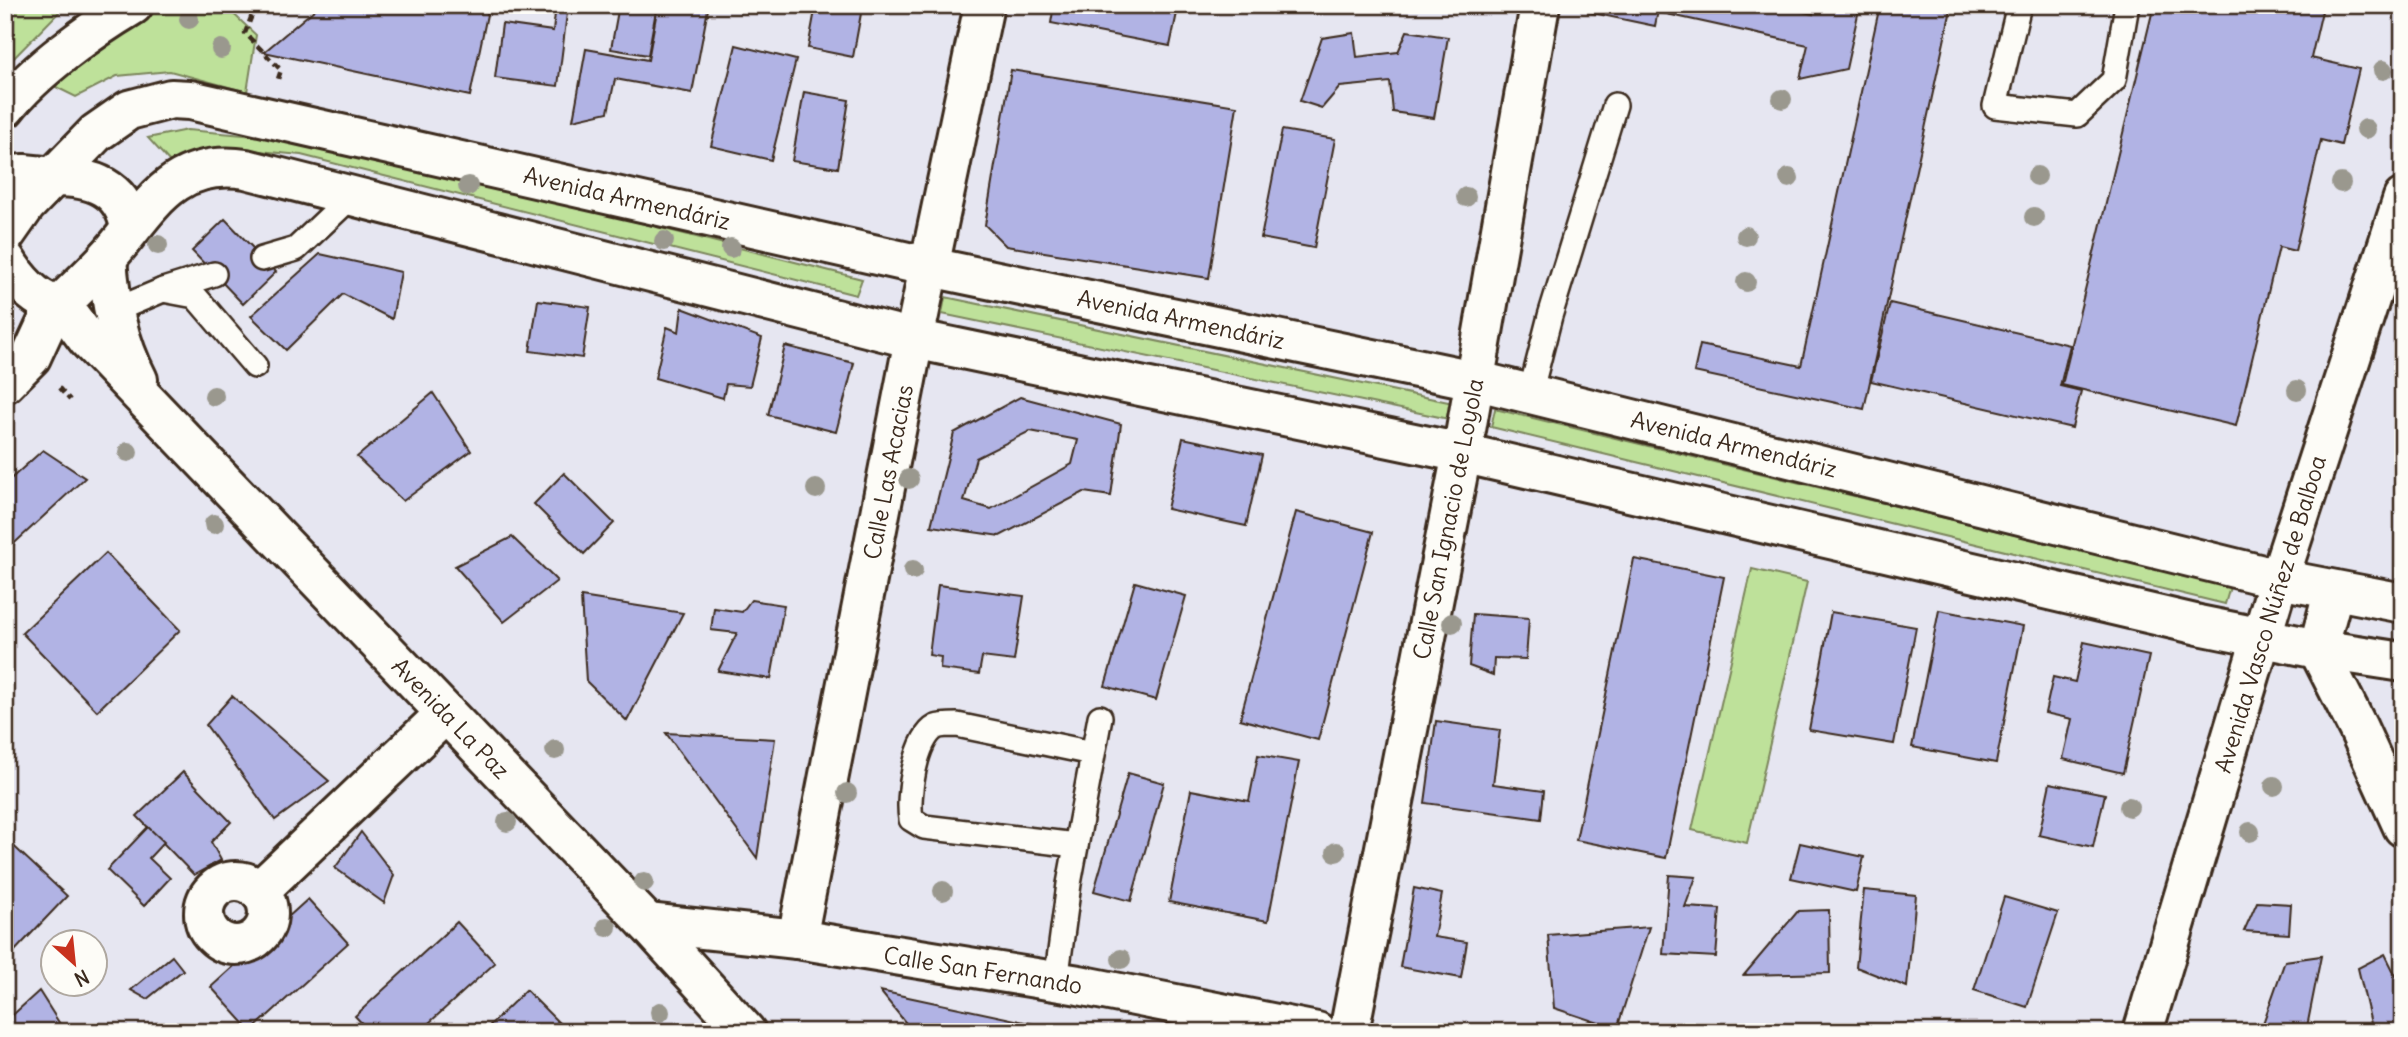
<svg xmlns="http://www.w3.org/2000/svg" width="2408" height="1037" font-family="Delius,sans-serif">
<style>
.green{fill:#bee19a;stroke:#7c865c;stroke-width:2}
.building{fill:#b1b3e4;stroke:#3b2a1e;stroke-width:2;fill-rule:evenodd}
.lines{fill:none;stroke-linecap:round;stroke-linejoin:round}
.service-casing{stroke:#3b2a1e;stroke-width:28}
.minor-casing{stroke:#3b2a1e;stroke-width:44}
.tertiary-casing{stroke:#3b2a1e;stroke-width:44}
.secondary-casing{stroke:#3b2a1e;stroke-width:44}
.trunk-casing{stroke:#3b2a1e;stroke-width:44}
.path{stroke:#3b2a1e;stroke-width:4.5;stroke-dasharray:7 5;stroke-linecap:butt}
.service{stroke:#fdfcf7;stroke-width:23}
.minor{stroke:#fdfcf7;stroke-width:38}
.tertiary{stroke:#fdfcf7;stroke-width:38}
.secondary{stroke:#fdfcf7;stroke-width:38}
.trunk{stroke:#fdfcf7;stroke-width:38}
.tree{fill:#9a988e}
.labels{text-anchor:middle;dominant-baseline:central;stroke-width:7;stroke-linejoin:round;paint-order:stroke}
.street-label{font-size:23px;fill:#3b2a1e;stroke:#fdfcf7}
</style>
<rect width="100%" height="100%" fill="#e6e6f1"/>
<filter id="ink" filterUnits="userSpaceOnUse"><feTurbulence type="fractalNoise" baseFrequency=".0143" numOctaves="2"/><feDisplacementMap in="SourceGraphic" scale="14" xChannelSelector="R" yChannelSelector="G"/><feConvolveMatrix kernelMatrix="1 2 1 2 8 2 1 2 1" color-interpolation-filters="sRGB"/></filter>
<g filter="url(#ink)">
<g class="green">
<polygon points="5,5 66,5 5,67"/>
<polygon points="161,5 224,5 256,35 247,92 170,71 117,76 76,97 56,87 55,79"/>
<polygon points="187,130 322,142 862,279 856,295 301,155 216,147 170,162 148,138"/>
<polygon points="945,297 1458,404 1454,420 942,314"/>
<polygon points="1495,409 2230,587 2225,604 1491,427"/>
<polygon points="1752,569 1807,582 1747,843 1692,830"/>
</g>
<g class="building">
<polygon points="320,5 489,5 470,96 264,52"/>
<polygon points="556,5 568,5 558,86 495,78 502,24 553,31"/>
<polygon points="619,5 657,5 648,55 611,49"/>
<polygon points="658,5 690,5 708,9 692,93 615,79 608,112 573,120 586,49 648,60"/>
<polygon points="816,5 845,5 862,8 853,57 808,48"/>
<polygon points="1054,5 1158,5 1157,9 1177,13 1170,46 1051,23"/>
<polygon points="1589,5 1659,5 1655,26 1588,12"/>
<polygon points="1664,5 1771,5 1813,14 1815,5 1860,5 1846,69 1800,79 1808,45 1662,13"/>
<polygon points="1880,5 1952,5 1864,409 1694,372 1700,345 1801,366"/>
<polygon points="2154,5 2296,5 2322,11 2311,58 2359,69 2341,145 2321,140 2295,251 2279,247 2236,426 2062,385"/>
<polygon points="1407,31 1448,37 1434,118 1393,112 1390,82 1340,87 1322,108 1300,101 1322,38 1354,33 1357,57 1398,52"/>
<polygon points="736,45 796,60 771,160 711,146"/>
<polygon points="1011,70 1237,106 1209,278 1006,246 985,225"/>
<polygon points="804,92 849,100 838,168 792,161"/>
<polygon points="1282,130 1335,139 1314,248 1261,238"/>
<polygon points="225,219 276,272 243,304 192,251"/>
<polygon points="320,254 401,272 392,319 343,294 286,350 251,316"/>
<polygon points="538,300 590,307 582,358 530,351"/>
<polygon points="1890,303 2070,345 2060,386 2081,391 2072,428 1871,381"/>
<polygon points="682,308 762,338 750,386 726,384 723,398 655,378 667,327 679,332"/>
<polygon points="785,346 854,363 836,432 768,415"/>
<polygon points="433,393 471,451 403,501 357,457"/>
<path d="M1020 397 1121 424 1111 496 1084 492 1000 536 931 526 954 433ZM1030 431 1078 440 1072 464 991 509 964 501 976 458Z"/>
<polygon points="1183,438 1262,455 1246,526 1167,509"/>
<polygon points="43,450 85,478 5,552 5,484"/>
<polygon points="564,473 614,523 584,554 534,504"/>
<polygon points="1296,512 1373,532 1318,740 1240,719"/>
<polygon points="512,537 557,581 504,622 455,566"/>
<polygon points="106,553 180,630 97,711 22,633"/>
<polygon points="1634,559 1724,577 1666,858 1576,840"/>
<polygon points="1135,582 1186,596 1156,700 1105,686"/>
<polygon points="938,585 1024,596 1014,661 982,657 979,674 940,669 941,657 929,655"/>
<polygon points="581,597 683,613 627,721 586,681"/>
<polygon points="751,600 784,605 771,679 718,671 737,633 711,630 714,608 742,612"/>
<polygon points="1939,610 2023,626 1996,763 1912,747"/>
<polygon points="1831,612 1916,627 1894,744 1809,730"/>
<polygon points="1473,614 1529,618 1526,659 1494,658 1493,675 1469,666"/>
<polygon points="2084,642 2149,656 2123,773 2063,759 2072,719 2045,713 2053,677 2075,682"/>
<polygon points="232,696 329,781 275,820 206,725"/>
<polygon points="1436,721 1500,730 1493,784 1544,791 1541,819 1425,803"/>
<polygon points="666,733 775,739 757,858"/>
<polygon points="1258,755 1299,762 1268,921 1169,902 1191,790 1249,801"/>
<polygon points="183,772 231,822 211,842 221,860 194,875 137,816"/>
<polygon points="1128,773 1164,783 1131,901 1094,891"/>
<polygon points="2050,783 2105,794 2093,847 2039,835"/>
<polygon points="148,827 164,842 149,858 170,878 144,906 107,870"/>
<polygon points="361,832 394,875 384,903 335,868"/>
<polygon points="5,838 67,896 10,956 5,951"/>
<polygon points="1800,843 1864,857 1856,892 1791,878"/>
<polygon points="1669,875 1696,877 1685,907 1720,909 1716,957 1663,954"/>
<polygon points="1414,888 1442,894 1434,937 1467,942 1461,978 1400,967"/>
<polygon points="1864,890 1916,895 1907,987 1856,967"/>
<polygon points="2004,897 2058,913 2027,1007 1974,990"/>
<polygon points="308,899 348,943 251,1031 211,987"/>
<polygon points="2257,902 2291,904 2289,934 2244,931"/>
<polygon points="1829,910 1830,973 1744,975 1798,911"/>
<polygon points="457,922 495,963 419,1032 370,1032 355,1016"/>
<polygon points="1649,927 1617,1029 1554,1008 1548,935"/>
<polygon points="2385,954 2403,990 2403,1032 2373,1032 2358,968"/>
<polygon points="172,956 183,970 147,999 131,990"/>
<polygon points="2321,956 2306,1032 2260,1032 2285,961"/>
<polygon points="526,990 568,1032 496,1032 490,1025"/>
<polygon points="39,991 65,1032 5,1032 5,1022"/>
<polygon points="880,991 1034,1024 1025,1032 913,1032"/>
</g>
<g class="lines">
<defs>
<g id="service">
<polyline points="2019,5 1995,106 2077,115 2114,80 2127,5"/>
<polyline points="262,259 296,249 352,196"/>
<polyline points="163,290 195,296 255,366"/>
<polyline points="113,311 163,290 214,274"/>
<polyline points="1530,394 1550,316 1615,105"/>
<path d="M1076 845 924 827 911 819C907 798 915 738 936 727 941 725 951 725 957 725L1092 753"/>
<polyline points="1056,981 1069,884 1100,717"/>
</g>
<g id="minor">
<path d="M5 108C35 70 91 30 133 5"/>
<polyline points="2279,579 2403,198"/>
<polyline points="2334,590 2318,649 2358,728 2403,827"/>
<circle cx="236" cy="913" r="32"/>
<polyline points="259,891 446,713"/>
<polyline points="647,923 797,939 1079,985 1317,1032"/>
<polyline points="797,939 914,339 984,5"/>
<polyline points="1349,1032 1462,453 1540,5"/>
</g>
<g id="tertiary">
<path d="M107 258C110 302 118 341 138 380"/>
<polyline points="61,304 87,339 647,923 746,1032"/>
<polyline points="2143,1032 2279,579"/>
</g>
<g id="secondary">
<path d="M55 177C92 177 123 187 130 228"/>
<polyline points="5,235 26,205 96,133 129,110 171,99 190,100 930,267 1474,380 2279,579 2403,603"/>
<path d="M5 259C17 279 33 298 55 305"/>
<path d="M5 383 31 357 55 305 61 304C76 289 92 274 107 258 149 211 170 158 246 169L914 339 1462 453 2199 625 2318 649 2403 662"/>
</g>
<polyline id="trunk" points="5,176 24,174 54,177"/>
</defs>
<use href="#service" class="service-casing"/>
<use href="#minor" class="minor-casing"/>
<use href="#tertiary" class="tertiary-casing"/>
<use href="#secondary" class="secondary-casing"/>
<use href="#trunk" class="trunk-casing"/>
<g class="path">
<polyline points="256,5 245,33 281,70 278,79"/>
<polyline points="59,388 70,400"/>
</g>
<use href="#service" class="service"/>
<use href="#minor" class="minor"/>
<use href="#tertiary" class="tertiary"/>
<use href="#secondary" class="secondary"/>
<use href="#trunk" class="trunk"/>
</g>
<g class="tree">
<circle cx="189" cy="19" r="10"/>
<circle cx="221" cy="49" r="10"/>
<circle cx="2383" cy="70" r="10"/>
<circle cx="1782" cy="99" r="10"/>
<circle cx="2366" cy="129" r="10"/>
<circle cx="2037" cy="176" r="10"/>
<circle cx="1789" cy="178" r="10"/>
<circle cx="2341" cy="183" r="10"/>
<circle cx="468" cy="186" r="10"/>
<circle cx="1466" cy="197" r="10"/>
<circle cx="2034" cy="217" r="10"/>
<circle cx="1746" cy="236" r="10"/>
<circle cx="664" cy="241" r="10"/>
<circle cx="158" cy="245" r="10"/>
<circle cx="731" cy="248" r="10"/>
<circle cx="1746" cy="282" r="10"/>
<circle cx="2297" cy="390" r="10"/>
<circle cx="214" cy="396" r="10"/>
<circle cx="128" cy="452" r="10"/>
<circle cx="909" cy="479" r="10"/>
<circle cx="816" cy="489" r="10"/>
<circle cx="214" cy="524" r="10"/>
<circle cx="913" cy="570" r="10"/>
<circle cx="1452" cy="623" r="10"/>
<circle cx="555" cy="750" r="10"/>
<circle cx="2274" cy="786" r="10"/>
<circle cx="847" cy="793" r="10"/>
<circle cx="2129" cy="807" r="10"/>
<circle cx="507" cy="822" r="10"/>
<circle cx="2250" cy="832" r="10"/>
<circle cx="1336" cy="852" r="10"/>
<circle cx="644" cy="882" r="10"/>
<circle cx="943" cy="891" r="10"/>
<circle cx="607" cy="927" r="10"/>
<circle cx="1121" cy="959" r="10"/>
<circle cx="660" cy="1012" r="10"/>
</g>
</g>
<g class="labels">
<g class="street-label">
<text transform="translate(627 198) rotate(13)">Avenida Armendáriz</text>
<text transform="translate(1181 319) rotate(12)">Avenida Armendáriz</text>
<text transform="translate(1734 444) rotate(14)">Avenida Armendáriz</text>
<text transform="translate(888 472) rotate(-79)">Calle Las Acacias</text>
<text transform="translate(1448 519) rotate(-79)">Calle San Ignacio de Loyola</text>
<text transform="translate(2270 614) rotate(-73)">Avenida Vasco Núñez de Balboa</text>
<text transform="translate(451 718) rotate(46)">Avenida La Paz</text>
<text transform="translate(983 970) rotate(9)">Calle San Fernando</text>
</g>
</g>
<rect width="2408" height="1037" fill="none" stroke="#fdfcf7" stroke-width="28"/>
<rect x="14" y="14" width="2380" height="1009" fill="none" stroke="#3b2a1e" stroke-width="2.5" filter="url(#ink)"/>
<g transform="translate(74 963) rotate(153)"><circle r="33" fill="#fdfcf7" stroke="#afa8a0" stroke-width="2"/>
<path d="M0-5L12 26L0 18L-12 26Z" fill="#c8321e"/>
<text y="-10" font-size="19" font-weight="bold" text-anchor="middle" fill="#3b2a1e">N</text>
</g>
</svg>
